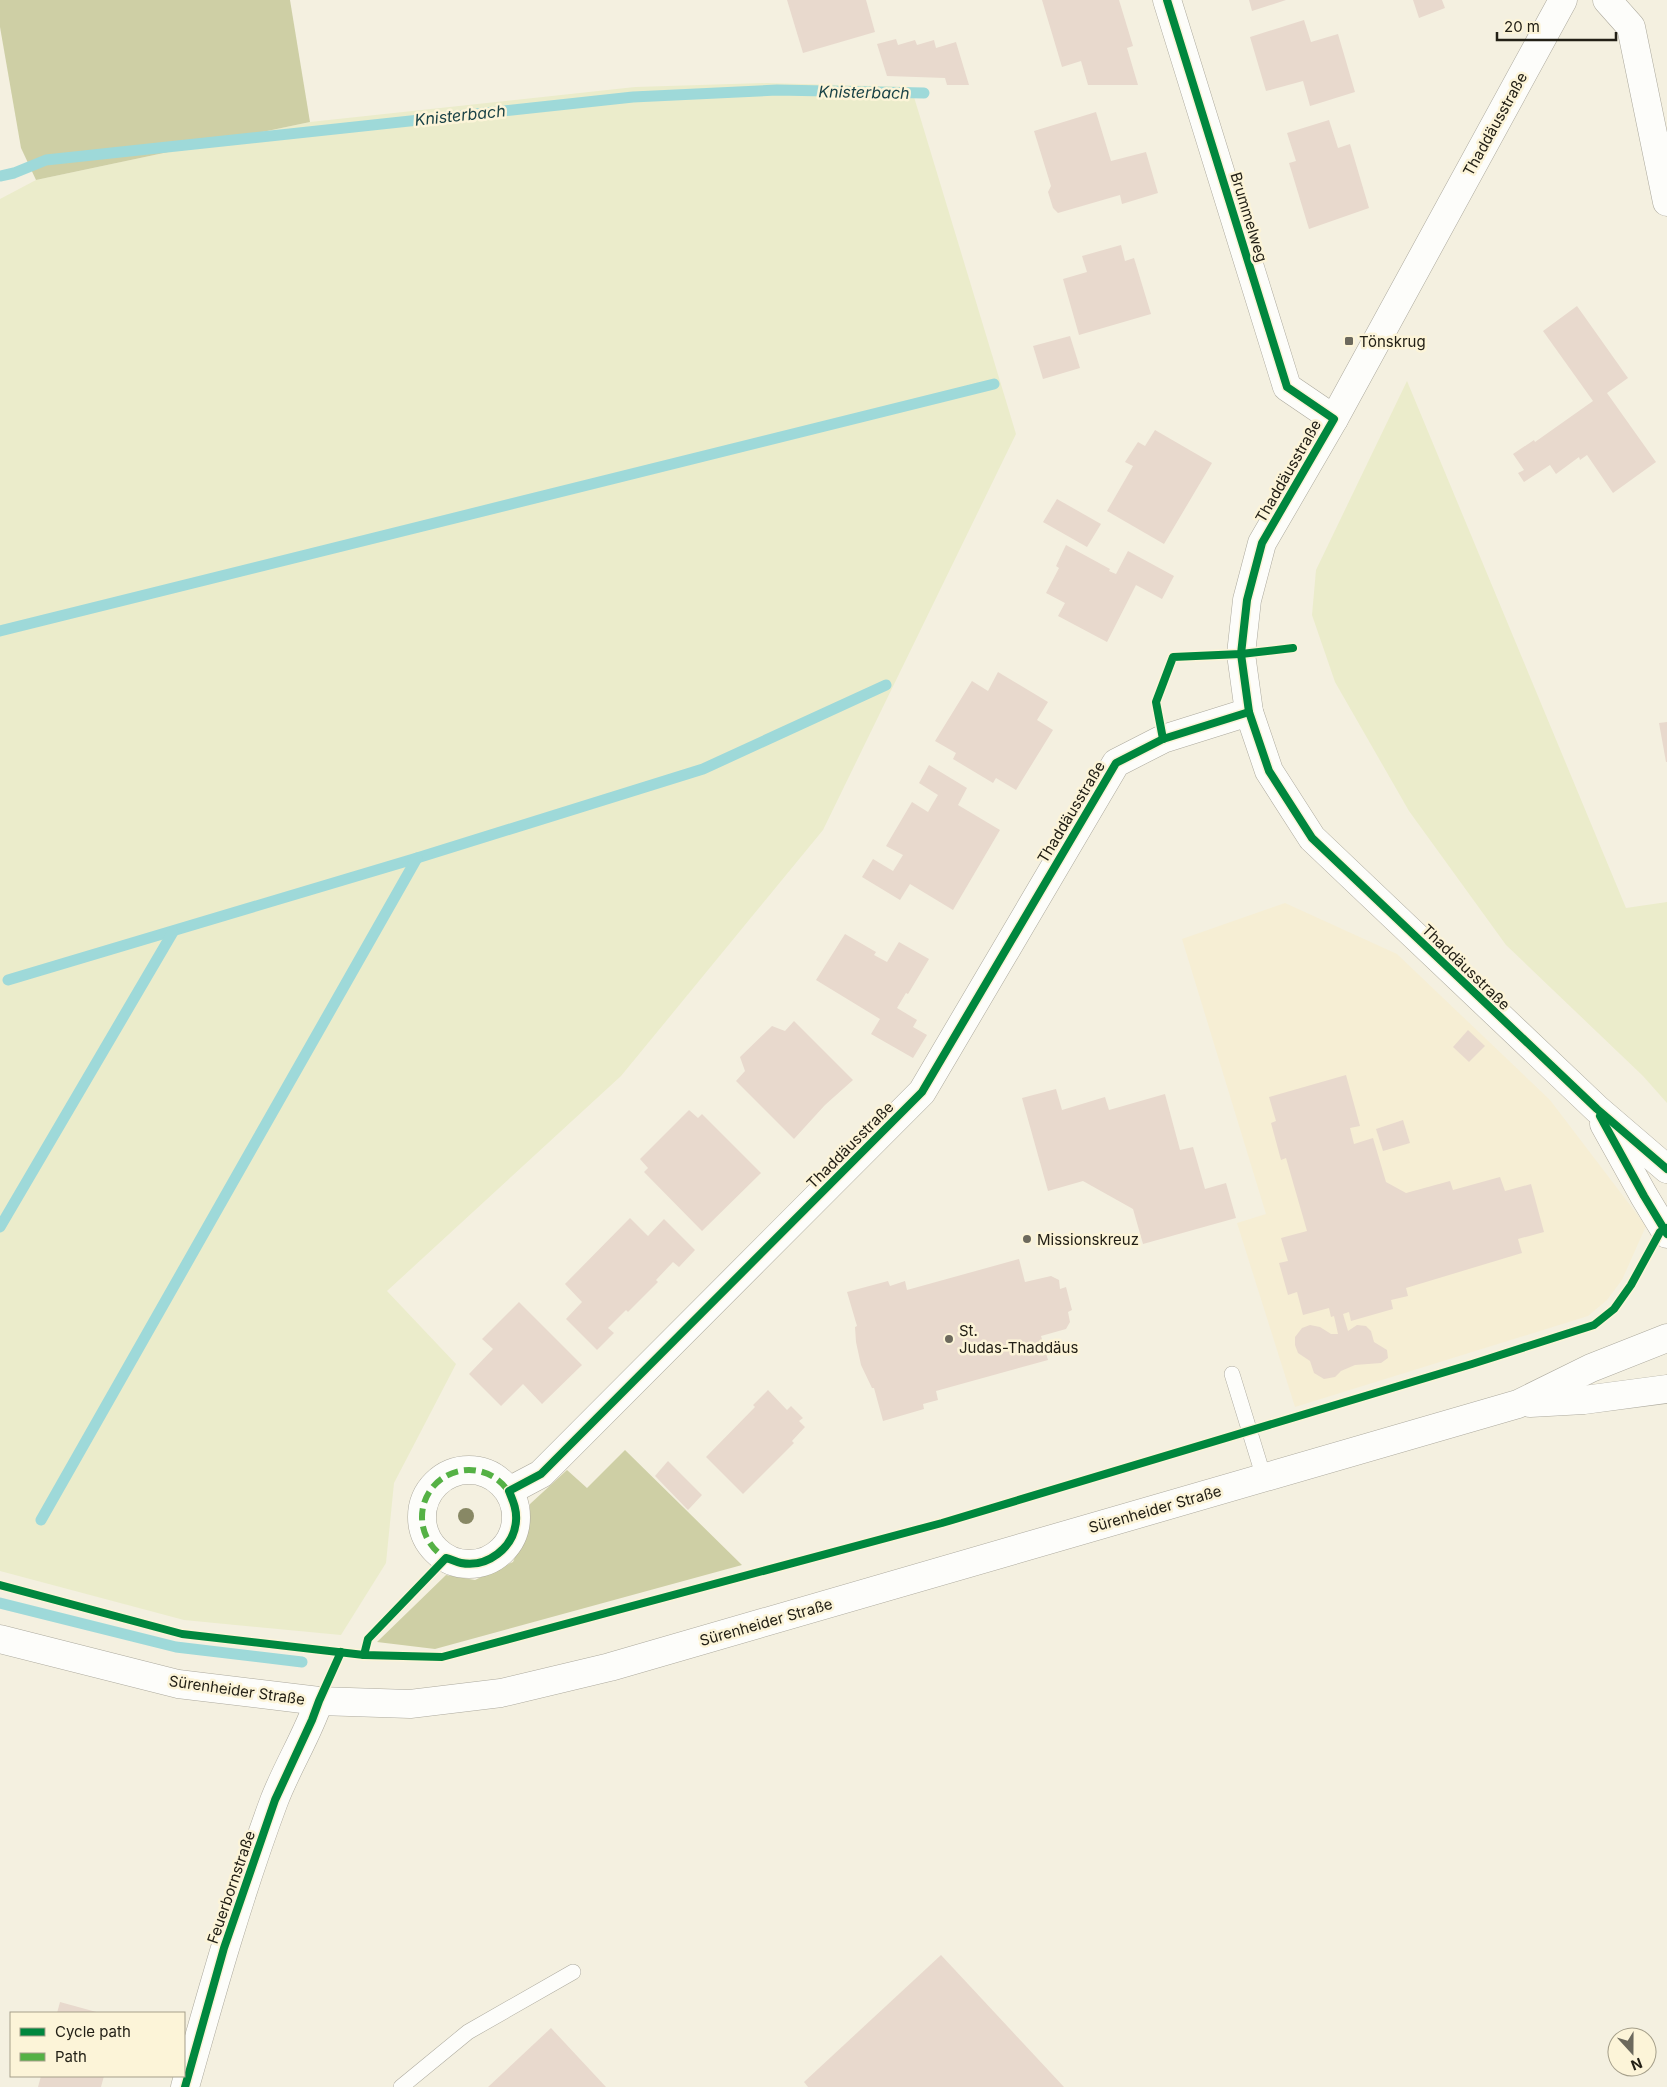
<svg xmlns="http://www.w3.org/2000/svg" width="1667" height="2087" font-family="Inter,sans-serif">
<style>
.built{fill:#f6eed4}
.green{fill:#ebeccb}
.forest{fill:#cecfa5}
.lines{fill:none;stroke-linecap:round;stroke-linejoin:round}
.stream{stroke:#9ed9d9;stroke-width:11}
.building{fill:#e8d9cd}
.service-casing{stroke:#aca99d;stroke-width:16}
.minor-casing{stroke:#aca99d;stroke-width:29}
.tertiary-casing{stroke:#aca99d;stroke-width:29}
.secondary-casing{stroke:#aca99d;stroke-width:29}
.service{stroke:#fdfdfa;stroke-width:15}
.minor{stroke:#fdfdfa;stroke-width:28}
.tertiary{stroke:#fdfdfa;stroke-width:28}
.secondary{stroke:#fdfdfa;stroke-width:28}
.quiet{stroke:#55b145;stroke-width:6;stroke-dasharray:12 6;stroke-linecap:butt}
.cycleway-casing{stroke:#fcf4d8;stroke-width:11}
.cycleway{stroke:#00873e;stroke-width:8}
.tree{fill:#888865}
.poi-dot{fill:#6c695d;stroke:#fcf4d8;stroke-width:2}
.labels{text-anchor:middle;dominant-baseline:central;stroke-width:5;stroke-linejoin:round;paint-order:stroke}
.street-label{font-size:15px;fill:#232016;stroke:#fcf4d8}
.poi-label{font-size:15px;fill:#232016;stroke:#fcf4d8;text-anchor:start}
.water-label{font-size:16px;font-style:italic;fill:#1a4347;stroke:#fcf4d8}
</style>
<rect width="100%" height="100%" fill="#f4f0e0"/>
<polygon class="built" points="1285,903 1397,954 1550,1100 1646,1226 1622,1280 1607,1300 1588,1316 1295,1407 1237,1223 1266,1214 1182,939"/>
<g class="green">
<polygon points="767,83 911,87 1016,434 823,830 621,1076 387,1291 456,1364 394,1483 386,1563 341,1635 184,1620 0,1571 0,199 36,180 310,122 635,87"/>
<polygon points="1407,381 1626,908 1667,902 1667,1103 1643,1076 1506,945 1409,811 1335,682 1312,615 1316,570"/>
</g>
<g class="forest">
<polygon points="0,0 290,0 310,122 36,180 21,148 0,27"/>
<polygon points="625,1450 742,1565 435,1649 377,1642 446,1575 475,1580 513,1562 528,1525 530,1504 567,1470 587,1488"/>
</g>
<g class="lines">
<g class="stream">
<polyline points="0,176 14,173 46,160 633,97 777,90 924,93"/>
<polyline points="0,631 994,384"/>
<polyline points="8,980 417,858 703,769 886,685"/>
<polyline points="0,1227 173,932"/>
<polyline points="41,1520 417,858"/>
<polyline points="0,1603 176,1647 302,1662"/>
</g>
</g>
<g class="building">
<polygon points="787,0 866,0 875,32 803,53"/>
<polygon points="1042,0 1119,0 1133,46 1127,48 1138,85 1088,85 1081,61 1062,67"/>
<polygon points="1249,0 1286,0 1252,11"/>
<polygon points="1413,0 1442,0 1445,8 1419,18"/>
<polygon points="1304,20 1311,42 1338,34 1355,92 1310,106 1303,81 1266,91 1250,37"/>
<polygon points="896,39 898,45 915,40 917,45 934,40 936,48 956,42 969,85 947,85 945,78 887,76 877,44"/>
<polygon points="1096,112 1111,161 1146,152 1158,193 1122,204 1120,195 1058,213 1053,208 1048,192 1051,186 1034,131"/>
<polygon points="1329,120 1338,148 1350,144 1369,208 1309,229 1289,163 1296,161 1287,133"/>
<polygon points="1121,245 1125,261 1134,258 1151,314 1079,335 1063,279 1087,272 1082,256"/>
<polygon points="1577,306 1628,378 1607,393 1656,462 1613,493 1587,455 1580,460 1579,457 1556,474 1550,465 1524,482 1518,473 1524,470 1513,454 1534,440 1535,442 1593,401 1543,331"/>
<polygon points="1070,336 1080,368 1043,379 1033,346"/>
<polygon points="1155,430 1212,463 1164,544 1107,511 1133,466 1125,462 1138,442 1145,446"/>
<polygon points="1057,499 1101,524 1087,547 1043,522"/>
<polygon points="1066,545 1110,569 1109,571 1116,574 1128,551 1174,576 1162,599 1136,585 1107,642 1058,616 1065,603 1046,593 1059,568 1056,566"/>
<polygon points="998,672 1048,702 1037,720 1053,730 1016,790 996,778 993,783 953,759 956,753 935,741 972,681 988,691"/>
<polygon points="1667,722 1667,762 1666,762 1659,723"/>
<polygon points="929,765 967,788 958,805 1000,830 953,910 910,884 900,900 862,877 873,859 893,871 903,855 886,846 912,802 928,812 938,795 919,783"/>
<polygon points="845,934 876,952 874,955 887,962 899,942 929,959 908,994 906,993 897,1008 917,1020 913,1027 927,1035 913,1058 871,1034 880,1019 816,980"/>
<polygon points="794,1021 853,1080 825,1105 794,1139 736,1081 745,1071 740,1057 772,1026 785,1031"/>
<polygon points="1468,1030 1485,1046 1469,1062 1453,1047"/>
<polygon points="1346,1075 1360,1126 1350,1128 1354,1144 1373,1138 1386,1182 1406,1193 1450,1181 1453,1190 1500,1177 1505,1191 1531,1184 1544,1232 1518,1239 1522,1253 1406,1288 1408,1296 1391,1300 1393,1309 1351,1321 1349,1312 1343,1314 1348,1331 1357,1325 1366,1326 1371,1331 1374,1342 1387,1350 1388,1358 1381,1363 1355,1365 1341,1371 1335,1377 1324,1379 1314,1373 1310,1361 1298,1353 1295,1345 1295,1337 1302,1328 1310,1325 1320,1327 1331,1334 1338,1334 1334,1316 1331,1317 1329,1308 1303,1315 1297,1292 1288,1295 1279,1263 1288,1261 1281,1238 1307,1231 1286,1158 1281,1160 1271,1123 1276,1121 1269,1097"/>
<polygon points="1056,1089 1062,1110 1105,1097 1109,1110 1165,1094 1180,1150 1193,1147 1205,1189 1226,1183 1236,1218 1143,1244 1133,1209 1083,1181 1048,1191 1022,1098"/>
<polygon points="689,1110 698,1118 702,1114 761,1173 702,1231 644,1172 648,1168 640,1159"/>
<polygon points="1403,1120 1410,1143 1383,1151 1376,1129"/>
<polygon points="630,1218 648,1236 664,1219 695,1250 679,1267 673,1262 656,1280 658,1282 628,1312 626,1310 608,1328 614,1333 597,1350 566,1319 582,1302 565,1284"/>
<polygon points="1019,1259 1025,1282 1051,1276 1059,1280 1060,1289 1066,1287 1072,1310 1068,1312 1070,1322 1066,1329 1041,1336 1048,1360 936,1391 938,1400 923,1404 924,1409 883,1421 874,1388 872,1388 861,1365 856,1342 855,1327 857,1326 847,1292 888,1281 890,1286 905,1281 907,1290"/>
<polygon points="519,1302 582,1365 542,1404 523,1384 501,1406 469,1374 493,1349 482,1339"/>
<polygon points="768,1390 787,1410 791,1406 803,1418 799,1421 805,1427 792,1441 794,1443 743,1494 706,1457 755,1407 753,1405"/>
<polygon points="668,1461 702,1495 688,1510 655,1476"/>
<polygon points="941,1955 1064,2087 808,2087 804,2082"/>
<polygon points="60,2002 100,2013 57,2013"/>
<polygon points="551,2028 606,2087 488,2087"/>
<polygon points="41,2076 104,2076 101,2087 38,2087"/>
</g>
<g class="lines">
<defs>
<g id="service">
<polyline points="1232,1374 1264,1478"/>
<polyline points="401,2087 468,2032 573,1972"/>
</g>
<g id="minor">
<polyline points="1167,0 1287,387 1334,419"/>
<polyline points="1563,0 1334,419 1262,543 1247,600 1241,654 1249,712 1269,771 1312,838 1597,1109 1667,1169"/>
<polyline points="1607,0 1631,27 1667,202"/>
<polyline points="1604,1124 1644,1196 1667,1234"/>
<circle cx="469" cy="1517" r="47"/>
<polyline points="509,1491 541,1474 922,1092 1116,763 1163,739 1249,712"/>
</g>
<path id="tertiary" d="M185 2087C212 1991 239 1895 274 1801 287 1767 307 1736 319 1701"/>
<g id="secondary">
<polyline points="1530,1403 1584,1400 1667,1389"/>
<polyline points="0,1639 178,1684 319,1701 410,1704 501,1693 610,1667 1518,1404 1591,1368 1667,1338"/>
</g>
</defs>
<use href="#service" class="service-casing"/>
<use href="#minor" class="minor-casing"/>
<use href="#tertiary" class="tertiary-casing"/>
<use href="#secondary" class="secondary-casing"/>
<use href="#service" class="service"/>
<use href="#minor" class="minor"/>
<use href="#tertiary" class="tertiary"/>
<use href="#secondary" class="secondary"/>
<circle class="quiet" cx="469" cy="1517" r="47"/>
<defs>
<g id="cycleway">
<polyline points="1167,0 1287,387 1334,419 1262,543 1247,600 1241,654 1249,712 1269,771 1312,838 1597,1109 1667,1169"/>
<polyline points="1163,739 1156,702 1173,657 1241,654 1293,648"/>
<polyline points="1600,1116 1644,1196 1667,1234"/>
<polyline points="0,1585 182,1634 364,1655 442,1657 942,1523 1472,1364 1594,1325 1614,1309 1631,1285 1660,1232 1667,1228"/>
<path d="M364 1655 368 1639 446 1558C451 1559 456 1562 461 1563 487 1568 514 1548 516 1521 517 1510 513 1501 509 1491L541 1474 922 1092 1116 763 1163 739 1249 712"/>
<polyline points="185,2087 224,1948 275,1800 312,1720 319,1701 341,1652"/>
</g>
</defs>
<use href="#cycleway" class="cycleway-casing"/>
<use href="#cycleway" class="cycleway"/>
</g>
<circle class="tree" cx="466" cy="1516" r="8"/>
<g class="poi-dot">
<rect x="1344" y="336" width="10" height="10" rx="2.5"/>
<circle cx="1027" cy="1239" r="5"/>
<circle cx="949" cy="1339" r="5"/>
</g>
<g class="labels">
<g class="street-label">
<text transform="translate(1495 124) rotate(-61)">Thaddäusstraße</text>
<text transform="translate(1249 217) rotate(73)">Brummelweg</text>
<text transform="translate(1288 471) rotate(-60)">Thaddäusstraße</text>
<text transform="translate(1071 812) rotate(-59)">Thaddäusstraße</text>
<text transform="translate(1466 967) rotate(44)">Thaddäusstraße</text>
<text transform="translate(850 1145) rotate(-45)">Thaddäusstraße</text>
<text transform="translate(1155 1509) rotate(-16)">Sürenheider Straße</text>
<text transform="translate(766 1622) rotate(-16)">Sürenheider Straße</text>
<text transform="translate(237 1690) rotate(8)">Sürenheider Straße</text>
<text transform="translate(231 1887) rotate(-71)">Feuerbornstraße</text>
</g>
<g class="poi-label">
<text x="1359" y="341">Tönskrug</text>
<text x="1037" y="1239">Missionskreuz</text>
<text x="959" y="1330">St.<tspan x="959" dy="17">Judas-Thaddäus</tspan></text>
</g>
<g class="water-label">
<text transform="translate(864 92) rotate(1)">Knisterbach</text>
<text transform="translate(460 115) rotate(-6)">Knisterbach</text>
</g>
</g>
<rect x="10" y="2012" width="175" height="65" fill="#fcf4d8" stroke="#a59f8a"/>
<rect x="20" y="2028" width="25" height="8" fill="#00873e" stroke="#a59f8a"/>
<text x="55" y="2037" font-size="15" fill="#232016">Cycle path</text>
<rect x="20" y="2053" width="25" height="8" fill="#55b145" stroke="#a59f8a"/>
<text x="55" y="2062" font-size="15" fill="#232016">Path</text>
<g transform="translate(1632 2052) rotate(159)"><circle r="24" fill="#fcf4d8" stroke="#a59f8a"/>
<path d="M0-4L9 19L0 12L-9 19Z" fill="#6c695d"/>
<text y="-8" font-size="14" font-weight="bold" text-anchor="middle" fill="#232016">N</text>
</g>
<path d="M1497 32v8h119v-8" fill="none" stroke="#232016" stroke-width="2.5"/>
<text x="1504" y="32" font-size="15" fill="#232016" stroke="#fcf4d8" stroke-width="4" paint-order="stroke">20 m</text>
</svg>
